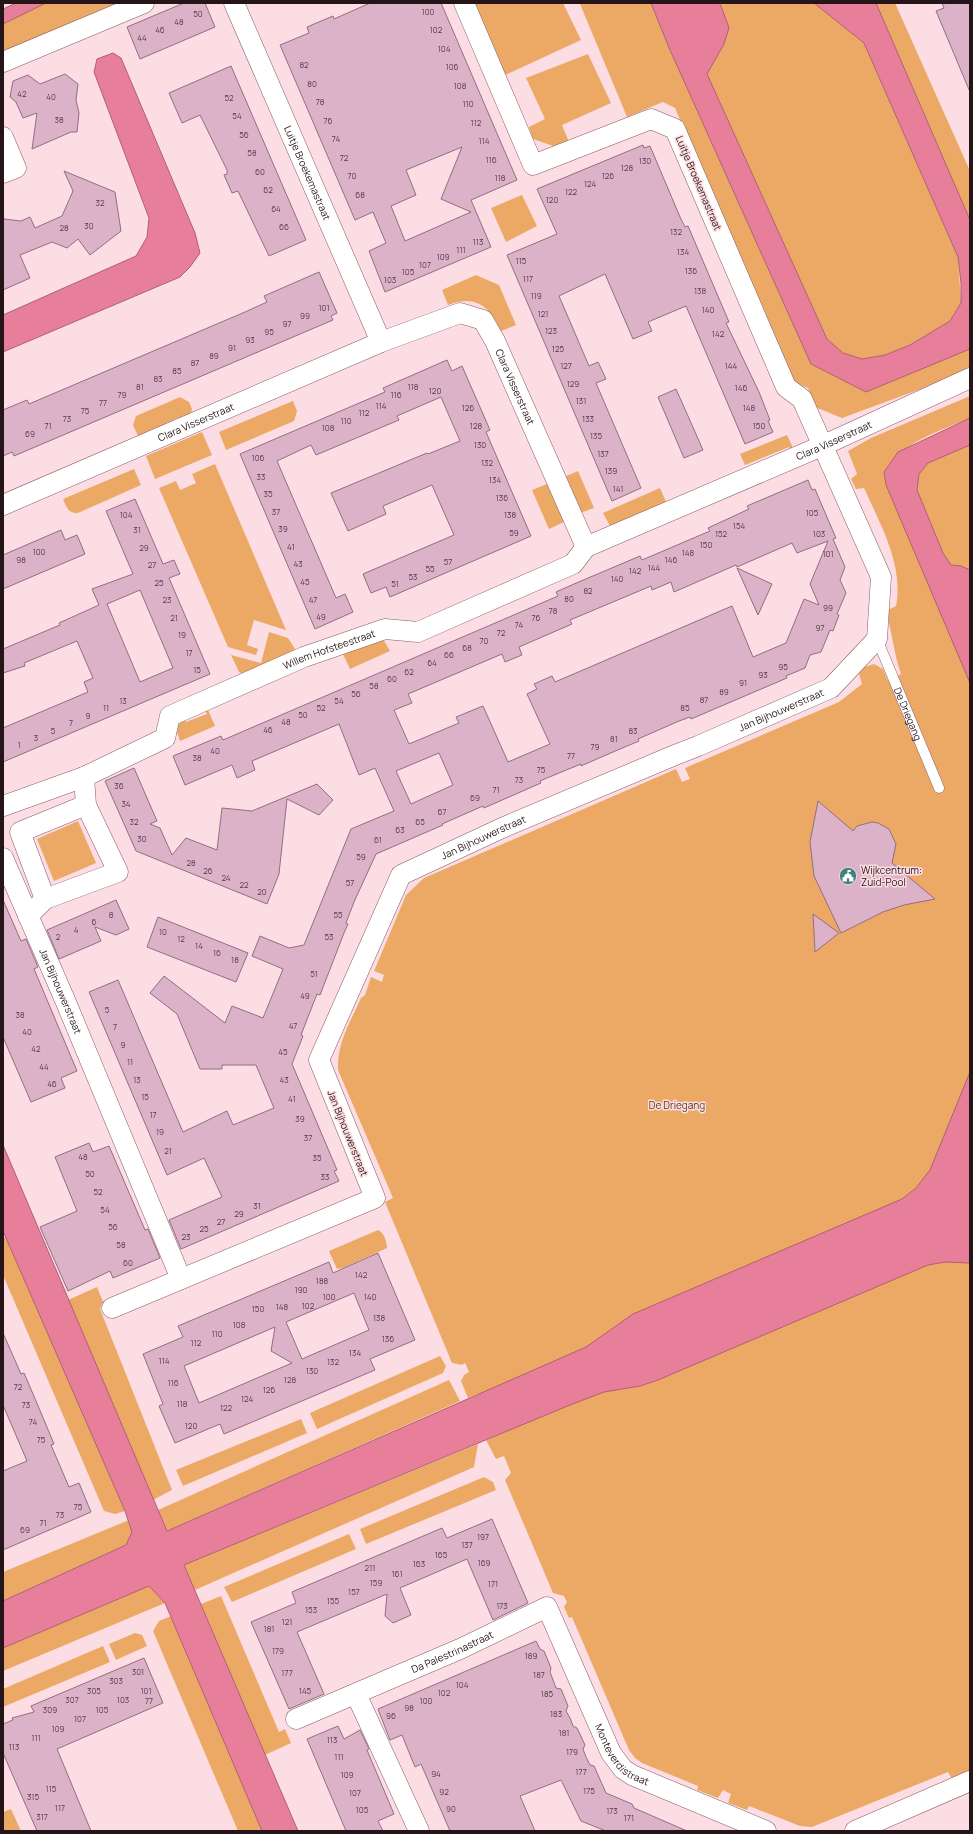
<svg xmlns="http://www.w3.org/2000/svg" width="973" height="1834" font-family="Manrope,sans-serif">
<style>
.green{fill:#eca966}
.water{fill:#e87f9a;stroke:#ae5f73}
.building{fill:#dcb2c9;stroke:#936d82;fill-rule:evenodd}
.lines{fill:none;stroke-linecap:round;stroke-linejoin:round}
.service-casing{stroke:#865c65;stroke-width:11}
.minor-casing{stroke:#865c65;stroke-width:21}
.service{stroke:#fff;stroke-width:10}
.minor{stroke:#fff;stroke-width:20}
.labels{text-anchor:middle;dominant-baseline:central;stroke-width:3;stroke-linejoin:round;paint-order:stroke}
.number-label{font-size:8px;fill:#533c44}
.street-label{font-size:10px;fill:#251518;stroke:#fcdde3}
.poi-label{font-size:10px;fill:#251518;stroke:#fcdde3;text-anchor:start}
.park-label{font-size:10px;fill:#593918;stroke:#fcdde3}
</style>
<rect width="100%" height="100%" fill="#fcdde3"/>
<g class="green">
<polygon points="46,3 118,3 3,54 3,24"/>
<polygon points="471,3 563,3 581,40 501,77"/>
<polygon points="651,3 670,50 811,364 866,392 970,348 970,368 926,387 842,418 815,407 808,388 790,381 675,108 663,102 627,117 580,4"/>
<polygon points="719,3 814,3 864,43 958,257 961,303 950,321 910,345 885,355 862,359 843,353 827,339 707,74 729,28"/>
<polygon points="876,3 895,3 970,171 970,220"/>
<polygon points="588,54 611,103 562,125 569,142 556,147 533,139 529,127 545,119 526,78"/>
<polygon points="522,195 537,226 506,242 491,208"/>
<path d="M476 275 499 285 516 325 501 331C490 307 476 294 448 305L442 290Z"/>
<path d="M970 396V418C940 431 901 442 884 472L897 486 936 445 970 435V1768L969 1772 952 1779 948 1772 812 1827 800 1826 749 1806 747 1810 728 1803 731 1794 723 1790 718 1798 697 1790 698 1786 642 1763 635 1758 629 1750 572 1617 569 1618 564 1607 567 1602 564 1596 553 1593 505 1480 511 1473 504 1456 496 1459 486 1440 495 1436 477 1394 468 1398 461 1381 464 1375 469 1372 465 1363 462 1365 452 1363 385 1202 393 1198 338 1070C337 1042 350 1023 361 998L365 995 371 977 382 982 384 975 374 971 406 895 424 878 676 769 682 782 690 779 685 768 839 702 862 684 859 674 865 667 874 664 883 669 888 681 901 674C894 654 892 632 886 611L896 606C904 565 880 524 864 488L856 489 851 479 857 474 848 451 871 438Z"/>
<polygon points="180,397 189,402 192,409 190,416 174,419 174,423 158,429 157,427 138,436 133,425 136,416"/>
<polygon points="293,401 297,411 294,421 226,450 219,432"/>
<polygon points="202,432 212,455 155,479 146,456"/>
<polygon points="787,435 793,448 790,449 789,447 745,465 740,454"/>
<polygon points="215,464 286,630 254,620 247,645 258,649 256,655 228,647 159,488 176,481 180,490 196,483 192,474"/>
<path d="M134 469 141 485 78 513C68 513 67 508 63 499Z"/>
<polygon points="578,471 594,508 580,513 564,477"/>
<polygon points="547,484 564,522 549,529 532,490"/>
<polygon points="660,488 666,502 610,526 603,513"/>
<polygon points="269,632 288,638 295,649 292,654 245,675 239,672 231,655 261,663"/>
<polygon points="383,639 390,651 350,669 342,652"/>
<polygon points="208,710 215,726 180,741 177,732 178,723 185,720 186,722 207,714 205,711"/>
<polygon points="78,821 96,863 54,881 37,839"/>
<path d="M378 1230C385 1234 386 1240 387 1248L343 1268 337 1269 329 1251Z"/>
<polygon points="6,1237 125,1511 115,1514 104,1511 3,1275 3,1238"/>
<polygon points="97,1287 103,1302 100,1309 172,1490 153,1500 68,1300"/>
<polygon points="440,1356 446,1366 443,1373 317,1429 310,1413"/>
<polygon points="449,1380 460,1401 167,1531 158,1510"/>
<polygon points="301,1419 307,1433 183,1486 176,1470"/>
<polygon points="478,1444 474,1467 195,1590 184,1565"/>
<polygon points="484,1477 493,1482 496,1490 366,1544 360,1529"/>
<polygon points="129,1520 132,1532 126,1545 3,1601 3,1572"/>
<polygon points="349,1534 356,1549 232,1602 224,1587"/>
<polygon points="149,1586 165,1603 3,1671 3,1648"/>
<polygon points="221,1596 279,1732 285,1729 291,1743 265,1755 201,1604"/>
<polygon points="171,1616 262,1831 238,1831 153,1631 159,1621"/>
<polygon points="135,1633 142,1635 147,1646 116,1660 109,1644"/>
<polygon points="103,1646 110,1662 3,1707 3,1689"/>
<polygon points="11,1809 21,1831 3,1831 3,1812"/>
</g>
<g class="water">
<polygon points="16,3 46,3 3,24 3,9"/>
<polygon points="651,3 719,3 721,6 729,28 724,44 707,74 827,339 843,353 862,359 885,355 910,345 950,321 961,303 961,283 958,257 864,43 814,3 876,3 970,220 970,349 866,392 811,364 670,50"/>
<polygon points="113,53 121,58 195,233 200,253 190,267 180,277 3,352 3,315 136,256 147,237 149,218 94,72 97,59"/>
<polygon points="970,418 970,445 928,463 919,474 917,490 943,553 951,565 961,566 970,570 970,683 886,485 884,472 898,452"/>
<polygon points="970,1072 970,1263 945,1262 928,1265 658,1380 640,1386 604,1392 570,1405 184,1565 298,1831 262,1831 165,1603 149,1586 3,1648 3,1601 126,1545 132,1532 125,1511 3,1231 3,1145 167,1531 586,1347 633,1314 902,1199 916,1188 930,1170"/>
</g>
<g class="building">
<polygon points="184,3 205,3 215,27 140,59 127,27"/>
<path d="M370 3H441L517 180 471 200 491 247 385 292 369 251 386 243 373 212 355 220 280 45 309 33 307 27 333 16 334 19ZM462 147 441 199 471 212 405 241 391 206 416 195 406 170Z"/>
<polygon points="942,3 970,3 970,92 936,11 944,8"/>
<polygon points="231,66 306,240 269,256 238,191 232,193 224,175 227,174 227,170 200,115 182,123 169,93"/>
<polygon points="65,74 78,84 76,100 79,113 77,132 71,132 32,149 37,113 23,118 16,102 10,97 13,81 28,75 40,84"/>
<polygon points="643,145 644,148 650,146 680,217 685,227 688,226 729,322 726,323 759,392 770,420 768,421 773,432 745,444 686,306 648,322 652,331 633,339 605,274 559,296 589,366 598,362 606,379 596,383 641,488 612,501 507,255 557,234 537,189"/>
<polygon points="64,171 115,192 121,231 90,255 78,239 67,248 52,242 20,255 30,278 3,290 3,216 4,219 21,221 30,217 35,228 62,216 73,191"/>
<polygon points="319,272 337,313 331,316 333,320 14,456 12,452 3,456 3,410 27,400 29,404 245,312 267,302 264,296"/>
<polygon points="447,360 452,371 462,366 490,430 486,432 531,536 390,597 386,587 371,593 363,574 454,535 432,485 383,506 386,514 348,531 331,493 427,453 428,454 460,441 441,397 397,416 399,420 316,455 311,445 277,461 336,598 345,594 353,612 315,629 240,454 385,392 383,388"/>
<polygon points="676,389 703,450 684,458 658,397"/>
<path d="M808 480 812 490 815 489 829 522 836 538 833 539 845 567 840 580 846 593 837 614 839 615 833 631 830 630 821 652 810 655 805 668 786 676 787 678 691 719 690 717 679 721 638 739 639 741 613 752 581 766V764L559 773 540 781 541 783 484 808 483 806 442 824 443 825 376 854 354 902 346 923 348 924 344 933 320 995 317 994 301 1035 303 1036 292 1064 337 1170 334 1171 339 1181 181 1249 169 1220 222 1197 204 1158 167 1175 89 992 118 980 183 1132 227 1111 233 1125 274 1108 256 1065H222V1069H200L177 1014 150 993 164 976 225 1023 232 1006 263 1018 283 969 252 956 260 936 289 948 304 945 351 829 394 811 375 768 359 775 339 724 252 761 255 770 237 778 232 765 185 785 173 756 221 736 223 740 558 596 556 592 574 584 640 556 642 560 710 531 708 528 749 509 747 506ZM828 541 810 584 819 605 804 599 786 643 753 657 732 606 555 682 552 676 534 684 537 689 527 694 550 744 508 762 483 706 456 717 459 723 409 744 394 710 412 703 408 694 502 654 505 662 522 655 519 647 572 624 570 620 651 586 652 590 671 582 674 592 736 565 737 567 792 543 797 553ZM439 753 453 785 411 804 396 771Z"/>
<path d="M135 499 163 564 174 560 180 574 169 578 210 674 3 762V728L88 692 84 682 93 678 77 641 24 663 25 666 3 673V649L60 625 59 623 99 605 92 589 133 574 106 511ZM140 590 173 668 140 682 107 604Z"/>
<polygon points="61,530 65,540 77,535 85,554 3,589 3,555"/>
<polygon points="737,568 772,584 758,615"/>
<polygon points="134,768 157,821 150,824 160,828 172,855 186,838 217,850 222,808 252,811 317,784 333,800 319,815 287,799 279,874 267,904 136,851 105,781"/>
<polygon points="818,801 853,831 857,826 872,822 878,823 889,829 896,844 892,863 935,899 904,905 883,912 841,933 814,876 810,842"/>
<polygon points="3,900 21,941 26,939 38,967 34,969 77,1071 61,1078 65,1088 31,1102 3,1037"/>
<polygon points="116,900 129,929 116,935 95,927 101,941 59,959 47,930"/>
<polygon points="813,914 839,933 815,952"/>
<polygon points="158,917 248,953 236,982 147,947"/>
<polygon points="89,1143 93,1152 109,1146 145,1230 148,1229 160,1258 113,1278 110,1271 68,1291 40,1227 77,1211 55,1157"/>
<path d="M378 1253 415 1340 370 1359 375 1370 224 1434 220 1424 175 1443 159 1406 163 1404 143 1354 183 1337 178 1326 329 1262 333 1273ZM354 1293 369 1330 302 1359 286 1322ZM275 1327 271 1351 292 1363 199 1403 184 1366Z"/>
<polygon points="3,1333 21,1374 24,1373 39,1408 54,1444 51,1445 69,1487 79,1483 91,1512 3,1550 3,1471 27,1461 3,1405"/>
<polygon points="492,1519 528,1603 493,1620 467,1559 400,1588 411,1615 393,1623 385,1616 387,1594 297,1632 324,1694 289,1709 251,1622 296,1603 292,1592 442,1528 447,1538"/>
<polygon points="536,1641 540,1649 544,1651 551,1668 550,1672 556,1688 561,1689 568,1706 566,1711 570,1718 573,1726 577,1728 585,1745 583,1749 586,1757 590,1765 594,1766 606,1793 632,1804 634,1808 687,1831 606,1831 581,1821 561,1780 520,1796 535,1831 450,1831 421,1764 415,1767 402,1735 390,1740 378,1709"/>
<polygon points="144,1658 163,1703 57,1749 91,1831 37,1831 3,1753 3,1724 13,1720 12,1718 34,1712 31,1706"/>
<polygon points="338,1726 344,1739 360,1730 369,1749 367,1750 394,1814 378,1821 383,1831 346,1831 307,1739"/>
</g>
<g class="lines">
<defs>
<g id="service">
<path id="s1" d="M877 639 939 788"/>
</g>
<g id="minor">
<path id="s2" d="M234 3 381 342"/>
<polyline points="3,62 144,3"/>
<polyline points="3,137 16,168 3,173"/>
<path id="s3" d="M3 505 381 342 460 313 483 320 495 341 586 547 824 445 970 378"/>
<path id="s4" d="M3 806 84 777 165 738 170 716 304 657 385 629 418 632 573 564 586 547"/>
<path id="s5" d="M3 858 65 1000 181 1279"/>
<polyline points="45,899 20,832 86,805"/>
<polyline points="28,916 45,899 118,872 86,805 84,777"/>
<path id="s6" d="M112 1308 375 1198 319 1060 401 875 502 828 675 755 698 746 831 688 877 639 881 577 802 399 786 387 675 129 651 119 533 165 464 3"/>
<polyline points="356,1694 419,1831"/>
<path id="s7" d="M296 1719 460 1649 547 1607 611 1753 623 1769 632 1775 766 1831"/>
<polyline points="855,1831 970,1781"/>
</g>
</defs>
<use href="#service" class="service-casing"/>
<use href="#minor" class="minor-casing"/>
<use href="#service" class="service"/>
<use href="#minor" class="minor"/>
</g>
<defs>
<symbol id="civic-disc" viewBox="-11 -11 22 22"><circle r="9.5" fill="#3d837a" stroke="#fcdde3"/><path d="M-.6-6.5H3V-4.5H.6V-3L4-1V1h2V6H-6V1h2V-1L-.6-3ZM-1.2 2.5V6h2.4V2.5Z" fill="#fff"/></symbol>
</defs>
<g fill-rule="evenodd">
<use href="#civic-disc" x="838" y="866" width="20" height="20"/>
</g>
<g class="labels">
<g class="number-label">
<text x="428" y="11">100</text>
<text x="198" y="13">50</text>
<text x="179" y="21">48</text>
<text x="160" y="29">46</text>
<text x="436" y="29">102</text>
<text x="142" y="37">44</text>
<text x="444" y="48">104</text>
<text x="304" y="64">82</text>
<text x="452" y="66">106</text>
<text x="312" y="83">80</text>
<text x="460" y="85">108</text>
<text x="22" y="93">42</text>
<text x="51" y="96">40</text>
<text x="229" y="97">52</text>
<text x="320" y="101">78</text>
<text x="468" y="103">110</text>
<text x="237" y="115">54</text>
<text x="59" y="119">38</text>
<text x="328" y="120">76</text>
<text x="476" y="122">112</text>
<text x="244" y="134">56</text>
<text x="336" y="138">74</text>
<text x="484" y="140">114</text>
<text x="252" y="152">58</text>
<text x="344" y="157">72</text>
<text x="491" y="159">116</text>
<text x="645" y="160">130</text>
<text x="627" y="167">128</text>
<text x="260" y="171">60</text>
<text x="352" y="175">70</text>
<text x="608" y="175">126</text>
<text x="500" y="177">118</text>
<text x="590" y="183">124</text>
<text x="268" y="189">62</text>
<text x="571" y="191">122</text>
<text x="360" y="194">68</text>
<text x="552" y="199">120</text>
<text x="100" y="202">32</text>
<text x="276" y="208">64</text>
<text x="89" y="225">30</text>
<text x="284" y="226">66</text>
<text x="64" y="227">28</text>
<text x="676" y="231">132</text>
<text x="478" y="241">113</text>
<text x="461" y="249">111</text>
<text x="683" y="251">134</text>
<text x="443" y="256">109</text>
<text x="521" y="260">115</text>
<text x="425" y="264">107</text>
<text x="691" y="270">136</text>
<text x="408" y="271">105</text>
<text x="528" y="278">117</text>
<text x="390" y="279">103</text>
<text x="700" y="290">138</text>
<text x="536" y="295">119</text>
<text x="324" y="307">101</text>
<text x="708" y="309">140</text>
<text x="543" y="313">121</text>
<text x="305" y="315">99</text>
<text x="287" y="323">97</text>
<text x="551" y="330">123</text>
<text x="269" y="331">95</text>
<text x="718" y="333">142</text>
<text x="250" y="339">93</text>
<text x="232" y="347">91</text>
<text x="558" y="348">125</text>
<text x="214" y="355">89</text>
<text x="195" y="362">87</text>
<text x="566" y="365">127</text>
<text x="731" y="365">144</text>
<text x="177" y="370">85</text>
<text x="158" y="378">83</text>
<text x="573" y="383">129</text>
<text x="140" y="386">81</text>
<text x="413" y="386">118</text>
<text x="741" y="387">146</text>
<text x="435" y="390">120</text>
<text x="122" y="394">79</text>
<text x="396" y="394">116</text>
<text x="581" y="400">131</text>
<text x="103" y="402">77</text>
<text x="381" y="405">114</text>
<text x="468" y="407">126</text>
<text x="749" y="407">148</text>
<text x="85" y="410">75</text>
<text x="364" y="412">112</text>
<text x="67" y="418">73</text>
<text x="588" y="418">133</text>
<text x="346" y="420">110</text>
<text x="48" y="425">71</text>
<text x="476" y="425">128</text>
<text x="759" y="425">150</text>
<text x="328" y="427">108</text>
<text x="30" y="433">69</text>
<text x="596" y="435">135</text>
<text x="480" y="444">130</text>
<text x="603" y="453">137</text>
<text x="258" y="457">106</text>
<text x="487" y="462">132</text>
<text x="611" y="470">139</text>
<text x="261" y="476">33</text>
<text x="495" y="479">134</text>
<text x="618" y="488">141</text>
<text x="268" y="493">35</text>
<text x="502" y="497">136</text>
<text x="276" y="511">37</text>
<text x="812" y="512">105</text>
<text x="126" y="514">104</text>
<text x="510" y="514">138</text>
<text x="739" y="525">154</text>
<text x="283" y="528">39</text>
<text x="137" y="529">31</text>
<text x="514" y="532">59</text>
<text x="721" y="533">152</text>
<text x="819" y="533">103</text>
<text x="706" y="544">150</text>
<text x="291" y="546">41</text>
<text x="144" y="547">29</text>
<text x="39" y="551">100</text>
<text x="688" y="552">148</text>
<text x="828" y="553">101</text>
<text x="21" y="559">98</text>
<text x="671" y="559">146</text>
<text x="448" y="561">57</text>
<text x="298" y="563">43</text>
<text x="152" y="564">27</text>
<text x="654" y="567">144</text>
<text x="430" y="568">55</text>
<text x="635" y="570">142</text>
<text x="413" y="576">53</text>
<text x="617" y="578">140</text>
<text x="305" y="581">45</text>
<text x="159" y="582">25</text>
<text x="395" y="583">51</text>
<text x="588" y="590">82</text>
<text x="569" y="598">80</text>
<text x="167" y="599">23</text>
<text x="313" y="599">47</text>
<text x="828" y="607">99</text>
<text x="553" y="610">78</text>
<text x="321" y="616">49</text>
<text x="174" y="617">21</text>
<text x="536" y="617">76</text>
<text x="519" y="624">74</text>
<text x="820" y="627">97</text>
<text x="501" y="632">72</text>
<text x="182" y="634">19</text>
<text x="484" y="640">70</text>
<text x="467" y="647">68</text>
<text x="189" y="652">17</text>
<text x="449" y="654">66</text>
<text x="432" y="662">64</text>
<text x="783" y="666">95</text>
<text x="197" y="669">15</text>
<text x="409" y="671">62</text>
<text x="763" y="674">93</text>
<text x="392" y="678">60</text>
<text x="743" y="682">91</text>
<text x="374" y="685">58</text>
<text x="724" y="691">89</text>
<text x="356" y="693">56</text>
<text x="704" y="699">87</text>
<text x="123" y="700">13</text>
<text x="339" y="700">54</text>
<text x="106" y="707">11</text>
<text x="321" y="707">52</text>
<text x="685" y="707">85</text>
<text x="303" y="714">50</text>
<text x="88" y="715">9</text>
<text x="286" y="721">48</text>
<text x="71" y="722">7</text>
<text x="268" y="729">46</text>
<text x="53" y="730">5</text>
<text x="633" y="730">83</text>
<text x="36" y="737">3</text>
<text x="614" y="738">81</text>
<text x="19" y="744">1</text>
<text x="595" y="746">79</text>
<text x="215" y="750">40</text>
<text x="571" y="755">77</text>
<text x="197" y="757">38</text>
<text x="541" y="769">75</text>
<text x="519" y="779">73</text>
<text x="119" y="785">36</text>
<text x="496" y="789">71</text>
<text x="475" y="797">69</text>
<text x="126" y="803">34</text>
<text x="442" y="811">67</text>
<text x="134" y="821">32</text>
<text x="420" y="821">65</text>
<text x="400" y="829">63</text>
<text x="142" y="838">30</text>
<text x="378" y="839">61</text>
<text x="361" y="856">59</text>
<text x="191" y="862">28</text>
<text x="208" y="870">26</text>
<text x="226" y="877">24</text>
<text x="350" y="882">57</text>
<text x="244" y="884">22</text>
<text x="262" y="891">20</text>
<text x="111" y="914">8</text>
<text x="338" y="914">55</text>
<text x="94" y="921">6</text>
<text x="76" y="929">4</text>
<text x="163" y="931">10</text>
<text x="58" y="936">2</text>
<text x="329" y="936">53</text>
<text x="181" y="938">12</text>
<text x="199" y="945">14</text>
<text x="217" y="952">16</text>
<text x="235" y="959">18</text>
<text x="314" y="973">51</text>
<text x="305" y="995">49</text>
<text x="107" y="1009">5</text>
<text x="20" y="1014">38</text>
<text x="293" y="1025">47</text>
<text x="115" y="1026">7</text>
<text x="27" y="1031">40</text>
<text x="123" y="1044">9</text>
<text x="36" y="1048">42</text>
<text x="283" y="1051">45</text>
<text x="130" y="1061">11</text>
<text x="44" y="1066">44</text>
<text x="137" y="1079">13</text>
<text x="284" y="1079">43</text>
<text x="52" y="1083">46</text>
<text x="145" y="1096">15</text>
<text x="292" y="1098">41</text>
<text x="153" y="1114">17</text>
<text x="300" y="1118">39</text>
<text x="160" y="1131">19</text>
<text x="308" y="1137">37</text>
<text x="168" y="1150">21</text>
<text x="83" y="1156">48</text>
<text x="317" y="1157">35</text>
<text x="90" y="1173">50</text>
<text x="325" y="1176">33</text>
<text x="98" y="1191">52</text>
<text x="257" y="1205">31</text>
<text x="105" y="1209">54</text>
<text x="239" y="1213">29</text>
<text x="221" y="1221">27</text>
<text x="113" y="1226">56</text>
<text x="204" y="1228">25</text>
<text x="186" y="1236">23</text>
<text x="121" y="1244">58</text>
<text x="128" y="1262">60</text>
<text x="361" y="1274">142</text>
<text x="322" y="1280">188</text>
<text x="301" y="1289">190</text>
<text x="329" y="1296">100</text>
<text x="370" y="1296">140</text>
<text x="308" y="1305">102</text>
<text x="282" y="1306">148</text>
<text x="258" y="1308">150</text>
<text x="379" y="1317">138</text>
<text x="239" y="1324">108</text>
<text x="217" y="1333">110</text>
<text x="388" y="1338">136</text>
<text x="196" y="1342">112</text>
<text x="355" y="1352">134</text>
<text x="164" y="1360">114</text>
<text x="333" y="1361">132</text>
<text x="312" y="1370">130</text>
<text x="290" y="1379">128</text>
<text x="173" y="1382">116</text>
<text x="18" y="1386">72</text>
<text x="269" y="1389">126</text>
<text x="247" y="1398">124</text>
<text x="182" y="1403">118</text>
<text x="26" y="1404">73</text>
<text x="226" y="1407">122</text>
<text x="33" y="1421">74</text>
<text x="191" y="1425">120</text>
<text x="41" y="1439">75</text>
<text x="78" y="1506">75</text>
<text x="60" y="1514">73</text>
<text x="43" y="1522">71</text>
<text x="25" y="1529">69</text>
<text x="483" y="1536">197</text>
<text x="467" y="1544">137</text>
<text x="441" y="1554">165</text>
<text x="484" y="1562">169</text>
<text x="419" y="1563">163</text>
<text x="370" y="1567">211</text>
<text x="397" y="1573">161</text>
<text x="376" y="1582">159</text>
<text x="493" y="1583">171</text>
<text x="354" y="1591">157</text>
<text x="333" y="1600">155</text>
<text x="502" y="1605">173</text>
<text x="311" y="1609">153</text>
<text x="287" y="1621">121</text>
<text x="269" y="1628">181</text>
<text x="278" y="1650">179</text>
<text x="531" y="1655">189</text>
<text x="138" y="1671">301</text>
<text x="287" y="1672">177</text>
<text x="539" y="1674">187</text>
<text x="116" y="1680">303</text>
<text x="462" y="1684">104</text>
<text x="94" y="1690">305</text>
<text x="146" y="1690">101</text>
<text x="305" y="1690">145</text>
<text x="444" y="1692">102</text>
<text x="547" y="1693">185</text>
<text x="72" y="1699">307</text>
<text x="123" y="1699">103</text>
<text x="149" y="1700">77</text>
<text x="426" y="1700">100</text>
<text x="409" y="1707">98</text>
<text x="50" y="1709">309</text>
<text x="102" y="1709">105</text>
<text x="556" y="1713">183</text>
<text x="391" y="1715">96</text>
<text x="80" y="1718">107</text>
<text x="58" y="1728">109</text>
<text x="564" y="1732">181</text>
<text x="36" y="1737">111</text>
<text x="332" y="1739">113</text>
<text x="14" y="1746">113</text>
<text x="572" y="1751">179</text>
<text x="339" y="1756">111</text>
<text x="581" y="1771">177</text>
<text x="436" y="1773">94</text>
<text x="347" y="1774">109</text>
<text x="51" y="1788">115</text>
<text x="589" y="1790">175</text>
<text x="444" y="1791">92</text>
<text x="355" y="1792">107</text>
<text x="33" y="1796">315</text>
<text x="60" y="1807">117</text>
<text x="451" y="1808">90</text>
<text x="362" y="1809">105</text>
<text x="612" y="1810">173</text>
<text x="42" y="1816">317</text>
<text x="629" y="1817">171</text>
</g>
<g class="street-label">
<text stroke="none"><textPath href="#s2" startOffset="185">Luitje Broekemastraat</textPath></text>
<text transform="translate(699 183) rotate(67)">Luitje Broekemastraat</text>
<text stroke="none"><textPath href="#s3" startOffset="594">Clara Visserstraat</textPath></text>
<text stroke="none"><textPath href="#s3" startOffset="210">Clara Visserstraat</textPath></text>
<text stroke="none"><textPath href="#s3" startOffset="1039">Clara Visserstraat</textPath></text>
<text stroke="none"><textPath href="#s4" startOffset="371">Willem Hofsteestraat</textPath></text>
<text stroke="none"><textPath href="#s6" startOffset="1051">Jan Bijhouwerstraat</textPath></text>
<text stroke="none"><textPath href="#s1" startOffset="81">De Driegang</textPath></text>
<text stroke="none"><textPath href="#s6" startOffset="727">Jan Bijhouwerstraat</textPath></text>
<text stroke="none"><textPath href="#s5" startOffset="145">Jan Bijhouwerstraat</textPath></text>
<text transform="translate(348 1133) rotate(68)">Jan Bijhouwerstraat</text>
<text stroke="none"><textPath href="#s7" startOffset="170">Da Palestrinastraat</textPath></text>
<text stroke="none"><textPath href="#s7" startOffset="443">Monteverdistraat</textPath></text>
</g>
<g class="poi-label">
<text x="861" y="870">Wijkcentrum:<tspan x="861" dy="12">Zuid-Pool</tspan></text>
</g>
<g class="park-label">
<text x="677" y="1105">De Driegang</text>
</g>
</g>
<rect width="973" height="1834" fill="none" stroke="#251518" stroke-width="8"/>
</svg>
